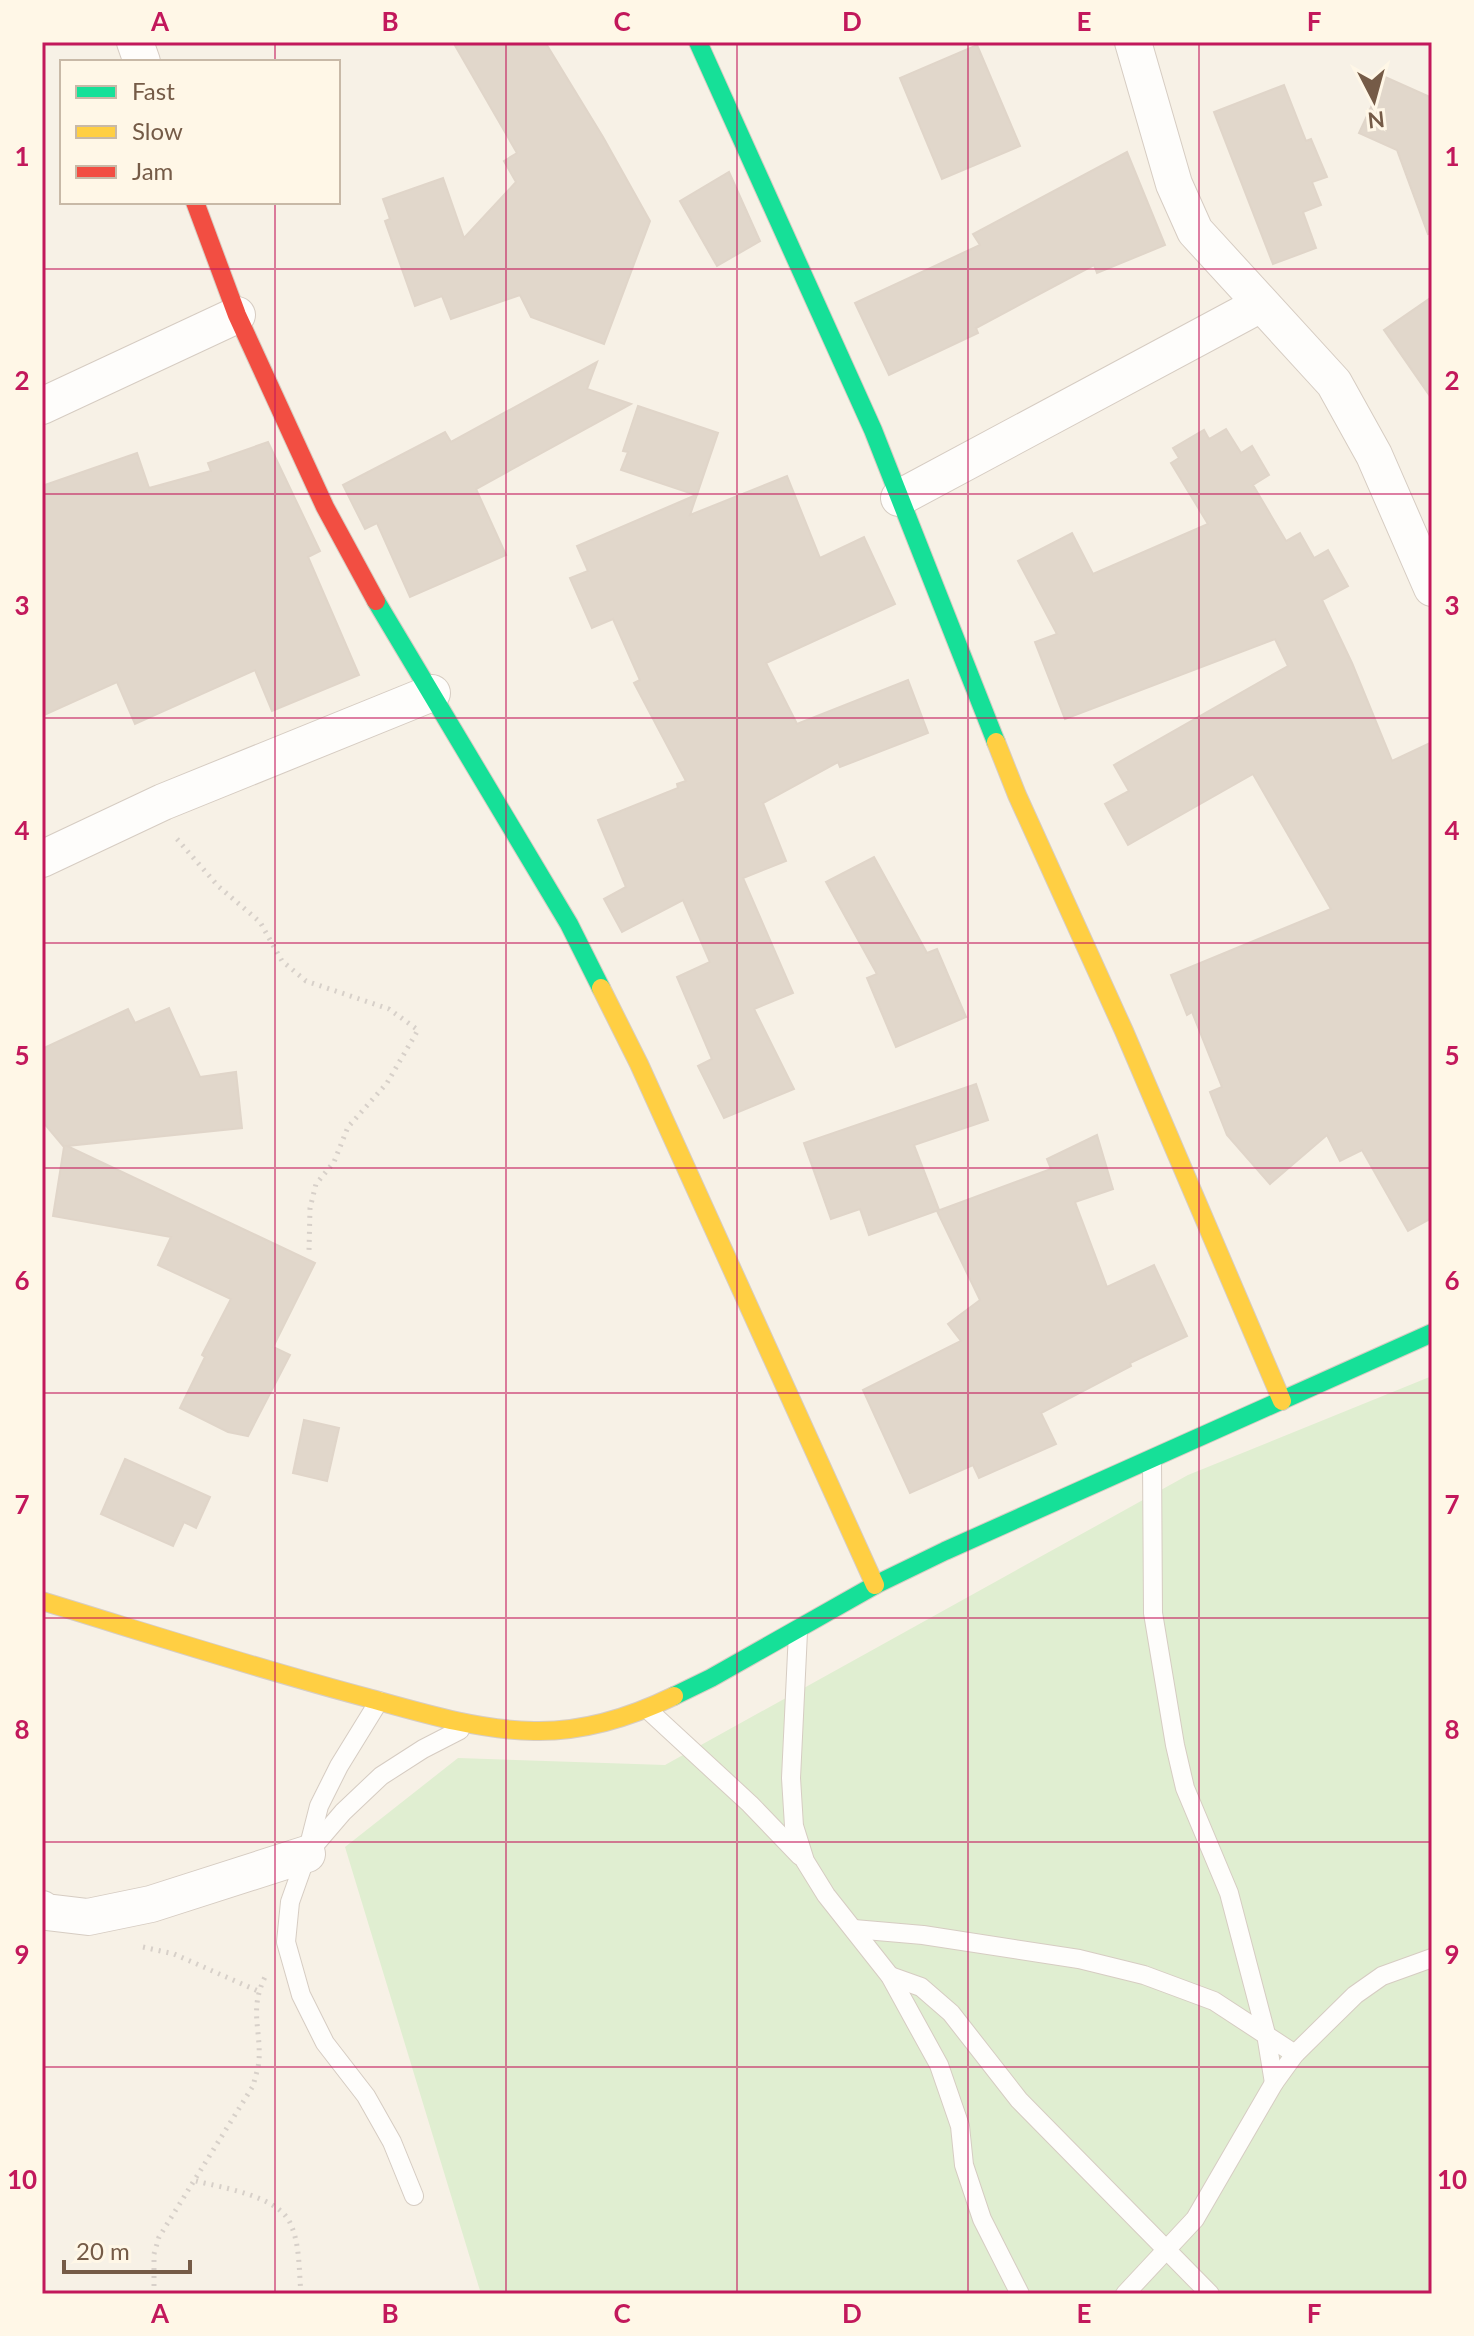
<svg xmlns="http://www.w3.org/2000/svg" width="1474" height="2336" font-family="Lato,sans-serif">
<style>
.green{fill:#e0eed1}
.building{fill:#e1d7cb;stroke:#e0d5c9;stroke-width:2}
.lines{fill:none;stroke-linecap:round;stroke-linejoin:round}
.lane-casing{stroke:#d6ccc2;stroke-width:20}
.street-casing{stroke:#d6ccc2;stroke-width:38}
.fast-casing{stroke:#d7cdc3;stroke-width:20}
.slow-casing{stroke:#d7cdc3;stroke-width:20}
.jam-casing{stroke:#d7cdc3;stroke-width:20}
.path{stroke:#d7d0c9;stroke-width:5;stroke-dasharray:2 6;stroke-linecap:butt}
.lane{stroke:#fefdfb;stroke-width:18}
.street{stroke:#fefdfb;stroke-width:36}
.fast{stroke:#16e098;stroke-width:18}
.slow{stroke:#ffcf43;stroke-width:18}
.jam{stroke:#f24e42;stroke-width:18}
.grid{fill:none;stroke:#c2185b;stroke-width:2;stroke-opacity:0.55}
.neatline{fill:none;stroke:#c2185b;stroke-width:3}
.grid-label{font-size:26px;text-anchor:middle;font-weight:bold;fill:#c2185b}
</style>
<rect width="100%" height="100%" fill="#f7f1e6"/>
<polygon class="green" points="1432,1376 1432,2294 481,2294 345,1847 458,1758 665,1765 1188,1475"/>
<g class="building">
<polygon points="453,42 545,42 603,137 650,221 604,344 531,317 520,295 451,319 442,296 415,306 385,221 390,219 383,199 443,178 464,238 516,182 504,161 517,153"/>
<polygon points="977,45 1020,146 942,179 900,78"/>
<polygon points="1385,77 1432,98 1432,233 1428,234 1397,150 1359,133"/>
<polygon points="1284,85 1306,141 1311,139 1327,177 1312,182 1321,205 1303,212 1316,248 1273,264 1214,112"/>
<polygon points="1127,152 1165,245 1097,273 1094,265 976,328 978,333 889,375 855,303 980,245 973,234"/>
<polygon points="729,172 760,241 717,266 680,201"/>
<polygon points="1432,297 1432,399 1384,330"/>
<polygon points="597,362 587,389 631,404 476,489 506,555 410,597 377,523 365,529 343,485 445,432 451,442"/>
<polygon points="638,406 718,433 690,515 787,476 820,558 864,537 895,604 766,663 797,724 908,680 928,733 840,767 838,762 763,803 786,861 743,878 793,993 754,1009 794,1089 724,1118 698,1066 712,1059 677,977 710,962 683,900 622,932 604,899 626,887 598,820 678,788 677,784 686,781 634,683 640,680 613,619 592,628 570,578 588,571 577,546 696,495 621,470 628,452 623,451"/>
<polygon points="1226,429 1241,453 1252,446 1269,475 1253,485 1286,541 1300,533 1314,558 1328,550 1348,586 1322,600 1352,663 1392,761 1432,742 1432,1218 1408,1231 1362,1150 1340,1161 1327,1135 1270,1184 1227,1135 1210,1092 1222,1087 1192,1012 1187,1015 1171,975 1331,909 1253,774 1128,845 1105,804 1129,791 1114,765 1288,666 1275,639 1065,719 1035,642 1057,634 1018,561 1072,533 1093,574 1208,524 1171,463 1179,458 1173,448 1204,430 1209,439"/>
<polygon points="268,442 320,551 308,557 359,675 272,711 255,670 135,724 117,682 42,716 42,486 137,453 149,488 211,471 208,463"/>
<polygon points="874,857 927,953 937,949 966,1017 896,1047 867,978 877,974 826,882"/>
<polygon points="169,1008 200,1077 236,1072 242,1128 67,1146 315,1263 273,1347 290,1355 248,1436 228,1432 180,1408 205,1357 202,1355 231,1299 158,1265 171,1237 53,1216 64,1147 42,1121 42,1049 128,1009 135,1023"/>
<polygon points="976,1084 988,1120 914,1145 939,1210 869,1235 860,1209 831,1219 804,1143"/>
<polygon points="1097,1135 1113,1189 1075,1202 1107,1287 1154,1265 1187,1336 1130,1363 1131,1366 1041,1413 1056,1444 979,1478 973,1465 910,1493 863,1390 961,1341 948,1324 980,1300 937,1211 1051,1169 1047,1159"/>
<polygon points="304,1420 339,1428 327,1481 293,1473"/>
<polygon points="125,1459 210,1497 196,1528 184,1522 173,1546 101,1514"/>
</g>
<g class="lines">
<defs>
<g id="lane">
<polyline points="1152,1459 1153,1613 1175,1745 1185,1788 1229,1893 1266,2034 1274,2083"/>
<polyline points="798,1632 791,1778 794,1826 805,1861 826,1895 890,1976 939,2065 960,2126 964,2165 982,2219 1020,2294"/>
<polyline points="647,1709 750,1804 800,1856"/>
<polyline points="308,1849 319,1806 339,1766 379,1701"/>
<polyline points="854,1929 923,1935 1079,1959 1144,1975 1214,2001 1295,2054"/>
<polyline points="890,1976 921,1987 951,2013 1019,2100 1210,2294"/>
<polyline points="414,2196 392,2142 366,2096 325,2043 301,1995 286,1942 290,1902 307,1854 343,1812 381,1776 423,1749 460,1730"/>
<polyline points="1125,2294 1195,2219 1274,2083 1295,2054 1355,1995 1382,1976 1432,1958"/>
</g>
<g id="street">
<polyline points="135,42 142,62"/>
<polyline points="1133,42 1174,184 1195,231 1334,383 1374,455 1432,588"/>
<polyline points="42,406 237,315"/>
<polyline points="899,498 1261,304"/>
<polyline points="42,859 163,802 432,693"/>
<polyline points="42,1909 46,1912 88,1917 151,1904 307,1854"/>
</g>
<g id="fast">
<polyline points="698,42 873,430 996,742"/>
<polyline points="376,601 569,924 601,988"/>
<polyline points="674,1696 711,1678 877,1584 945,1551 1432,1333"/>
</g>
<g id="slow">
<polyline points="996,742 1017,795 1124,1031 1282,1401"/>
<polyline points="601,988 639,1064 875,1585"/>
<path d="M42 1601C150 1634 258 1669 368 1698 422 1713 478 1730 534 1731 582 1732 631 1717 674 1696"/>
</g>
<polyline id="jam" points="195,202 237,315 325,507 376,601"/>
</defs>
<use href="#lane" class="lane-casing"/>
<use href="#street" class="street-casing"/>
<use href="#fast" class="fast-casing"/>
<use href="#slow" class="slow-casing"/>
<use href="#jam" class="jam-casing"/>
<g class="path">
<polyline points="177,839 218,886 260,922 282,961 306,981 389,1009 418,1030 387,1083 348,1127 334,1162 316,1184 310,1208 309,1251"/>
<polyline points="143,1947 174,1954 258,1991"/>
<path d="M196 2181C223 2188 280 2196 291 2225 300 2245 299 2272 301 2294"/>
<path d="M154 2294V2254L159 2237 253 2086C255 2078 258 2069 259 2061 261 2028 249 2010 265 1977"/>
</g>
<use href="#lane" class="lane"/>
<use href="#street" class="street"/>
<use href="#fast" class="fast"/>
<use href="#slow" class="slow"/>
<use href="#jam" class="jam"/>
</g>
<path class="grid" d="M275 42V62M506 42V2294M737 42V2294M968 42V2294M1199 42V2294M275 202V2294M42 269H1432M42 494H1432M42 718H1432M42 943H1432M42 1168H1432M42 1393H1432M42 1618H1432M42 1842H1432M42 2067H1432"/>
<rect width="1474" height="2336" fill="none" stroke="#fff7e7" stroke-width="88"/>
<rect x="60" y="60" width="280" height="144" fill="#fff7e7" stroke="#c8b9a7" stroke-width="2"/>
<rect x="76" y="86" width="40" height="12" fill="#16e098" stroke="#c8b9a7" stroke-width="2"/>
<text x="132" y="100" font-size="24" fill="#755b47">Fast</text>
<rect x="76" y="126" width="40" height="12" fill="#ffcf43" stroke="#c8b9a7" stroke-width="2"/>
<text x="132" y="140" font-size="24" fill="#755b47">Slow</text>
<rect x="76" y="166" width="40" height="12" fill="#f24e42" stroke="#c8b9a7" stroke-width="2"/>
<text x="132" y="180" font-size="24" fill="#755b47">Jam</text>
<g transform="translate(1374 100) rotate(174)" stroke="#fff7e7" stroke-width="6" paint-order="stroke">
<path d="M0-6L14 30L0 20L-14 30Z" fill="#755b47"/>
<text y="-12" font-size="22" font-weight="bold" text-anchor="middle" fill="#755b47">N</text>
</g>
<path d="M64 2260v12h126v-12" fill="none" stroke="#755b47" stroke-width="4"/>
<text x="76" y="2260" font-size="24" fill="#755b47" stroke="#fff7e7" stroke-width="6" paint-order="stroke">20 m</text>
<rect x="44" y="44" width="1386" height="2248" class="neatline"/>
<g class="grid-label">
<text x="160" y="31">A</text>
<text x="390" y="31">B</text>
<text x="622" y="31">C</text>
<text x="852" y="31">D</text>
<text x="1084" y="31">E</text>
<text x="1314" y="31">F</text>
<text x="22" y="166">1</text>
<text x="1452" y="166">1</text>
<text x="22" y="390">2</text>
<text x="1452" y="390">2</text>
<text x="22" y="615">3</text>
<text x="1452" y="615">3</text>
<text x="22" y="840">4</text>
<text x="1452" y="840">4</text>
<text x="22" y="1065">5</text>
<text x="1452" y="1065">5</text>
<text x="22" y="1290">6</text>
<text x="1452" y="1290">6</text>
<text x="22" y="1514">7</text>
<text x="1452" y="1514">7</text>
<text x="22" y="1739">8</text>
<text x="1452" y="1739">8</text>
<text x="22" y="1964">9</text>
<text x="1452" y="1964">9</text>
<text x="22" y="2189">10</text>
<text x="1452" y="2189">10</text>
<text x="160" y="2323">A</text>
<text x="390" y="2323">B</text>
<text x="622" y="2323">C</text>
<text x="852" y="2323">D</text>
<text x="1084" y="2323">E</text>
<text x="1314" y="2323">F</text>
</g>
</svg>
